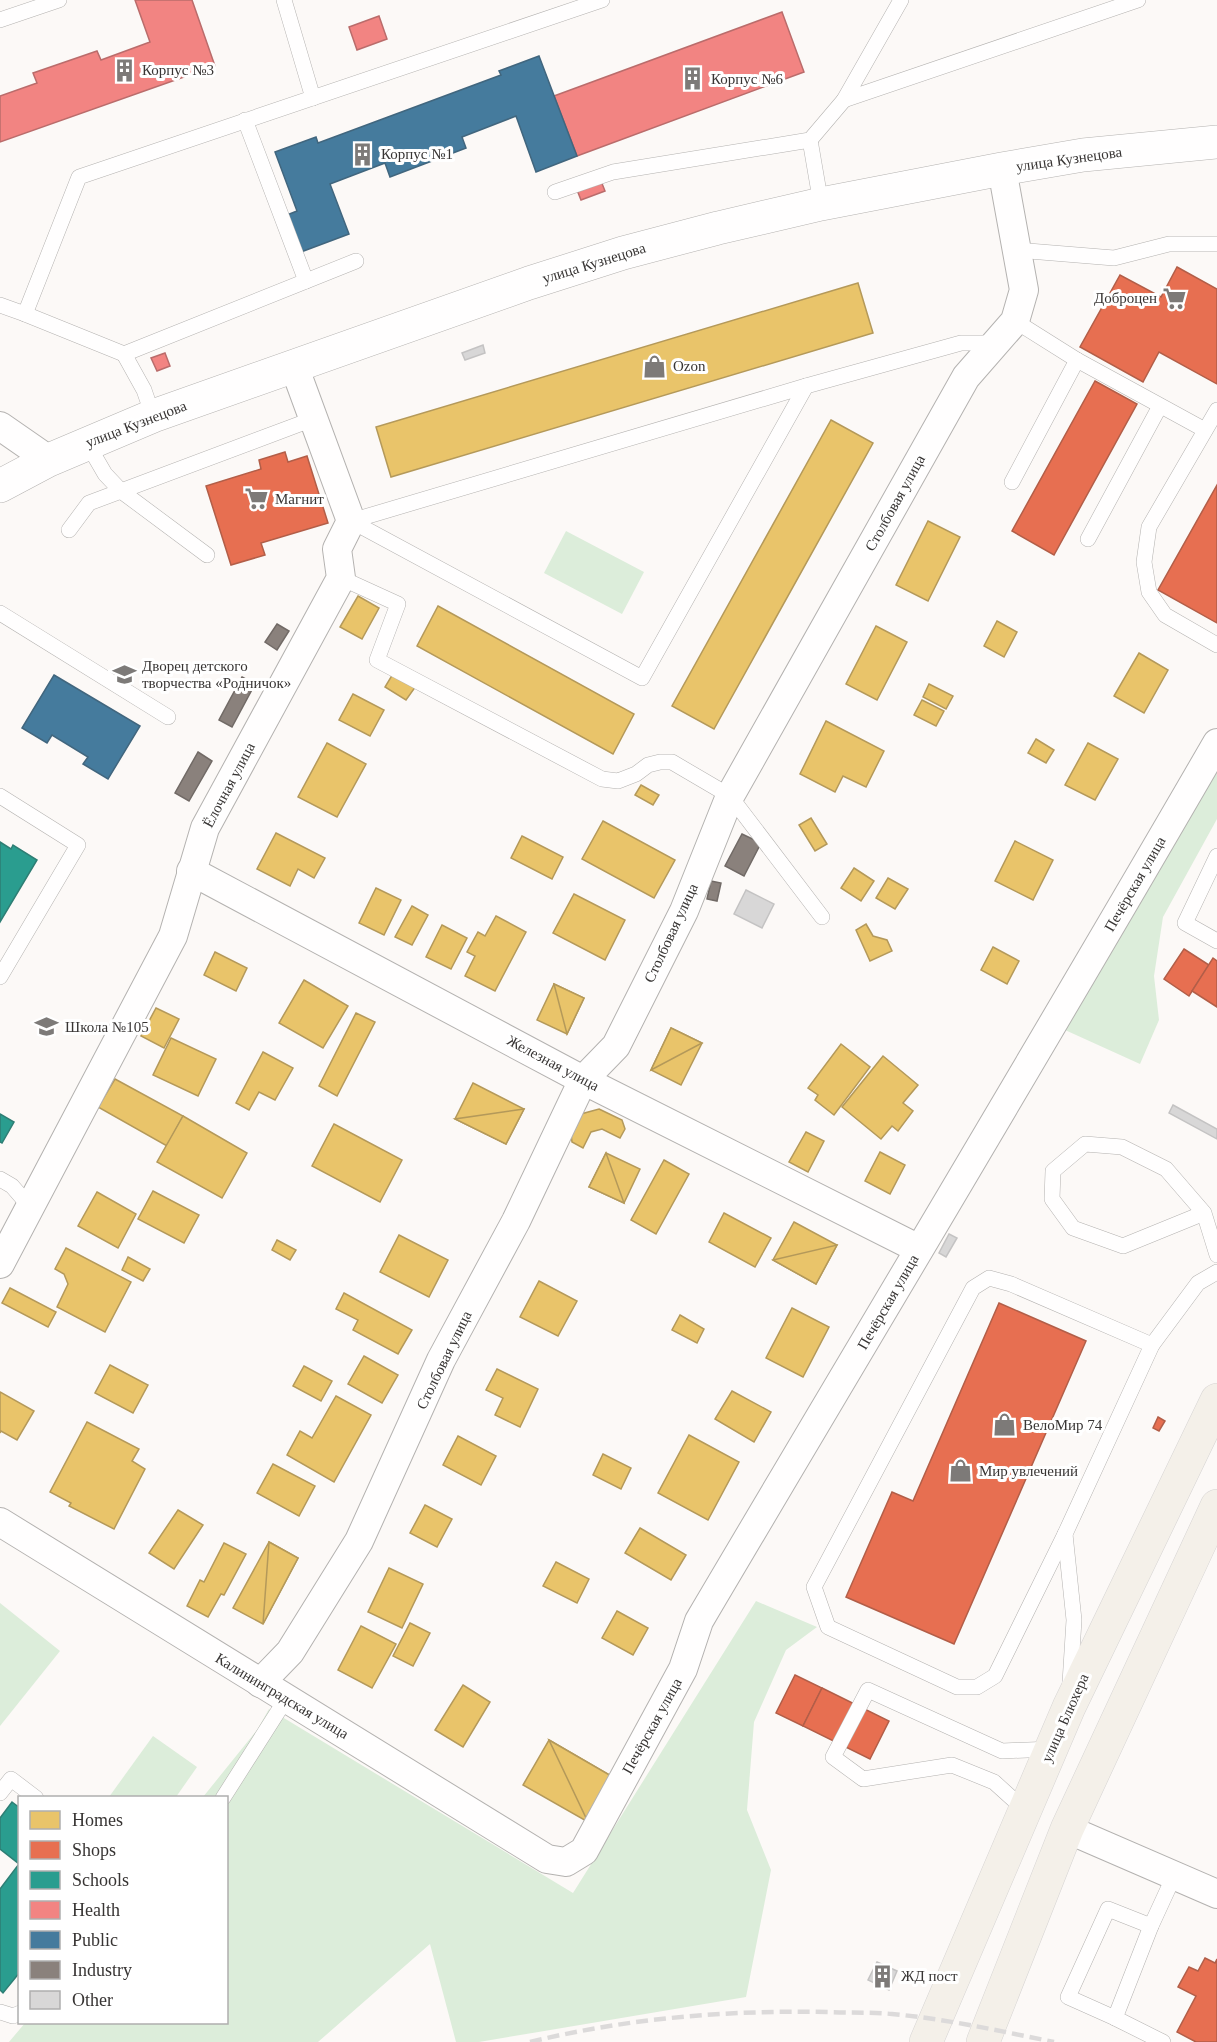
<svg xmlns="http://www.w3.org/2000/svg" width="1217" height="2042" font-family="'Times New Roman',serif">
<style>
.green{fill:#dcedda}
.homes{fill:#e9c46a;stroke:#b4995a;stroke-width:1.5}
.shops{fill:#e76f51;stroke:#b25e48;stroke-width:1.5}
.schools{fill:#2a9d8f;stroke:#2e7e74;stroke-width:1.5}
.health{fill:#f28482;stroke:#ba6c6b;stroke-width:1.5}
.public{fill:#457b9d;stroke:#41667e;stroke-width:1.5}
.industry{fill:#8a817c;stroke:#716a66;stroke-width:1.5}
.building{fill:#d8d7d7;stroke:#c4c3c3;stroke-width:1.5}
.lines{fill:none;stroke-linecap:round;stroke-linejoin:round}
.service-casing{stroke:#b4b2b0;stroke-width:16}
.minor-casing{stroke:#b4b2b0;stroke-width:30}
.tertiary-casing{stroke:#b4b2b0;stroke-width:34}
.primary-casing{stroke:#d6d4d3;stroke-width:34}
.service{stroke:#fffefe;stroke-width:15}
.minor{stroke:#fffefe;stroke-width:28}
.tertiary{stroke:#fffefe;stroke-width:33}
.primary{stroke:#f4f0e9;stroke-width:33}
.rail{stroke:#dcdada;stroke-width:4.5;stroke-dasharray:12 6;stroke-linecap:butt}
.labels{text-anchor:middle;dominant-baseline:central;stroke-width:6;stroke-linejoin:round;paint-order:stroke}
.poi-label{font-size:15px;fill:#383534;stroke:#fff;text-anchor:start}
.street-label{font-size:15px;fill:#383534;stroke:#fff}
</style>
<rect width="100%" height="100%" fill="#fcf9f7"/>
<g class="green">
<polygon points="566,531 644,572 622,614 544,573"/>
<polygon points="1217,763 1217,819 1163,917 1154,976 1159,1020 1140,1064 1065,1030"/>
<polygon points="756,1601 817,1627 786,1650 754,1722 747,1810 771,1870 746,1997 479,2042 456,2042 430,1944 318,2042 9,2042 25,2023 226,2022 226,1798 203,1797 257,1730 269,1709 573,1893"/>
<polygon points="0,1603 60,1651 0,1726"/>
<polygon points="153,1736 197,1767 176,1797 109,1797"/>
</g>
<g class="homes">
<polygon points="858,283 873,333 391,477 376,427"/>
<polygon points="831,420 873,443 714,729 672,706"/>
<polygon points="928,521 960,537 928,601 896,585"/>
<polygon points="358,596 379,608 362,639 340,627"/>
<polygon points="438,606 634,714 613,754 417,646"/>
<polygon points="997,621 1017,632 1004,657 984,646"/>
<polygon points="876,626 907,642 877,700 846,684"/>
<polygon points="1139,653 1168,670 1144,713 1114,696"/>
<polygon points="394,672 416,686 406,700 385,687"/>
<polygon points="929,684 953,696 946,709 923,697"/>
<polygon points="353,694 384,710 370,736 339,720"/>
<polygon points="922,700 944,711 936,726 914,715"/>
<polygon points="826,721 884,751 866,787 843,776 835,792 800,774"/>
<polygon points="1036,739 1054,750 1046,763 1028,753"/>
<polygon points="327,743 366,764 337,817 298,797"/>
<polygon points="1088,743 1118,759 1095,800 1065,785"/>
<polygon points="641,785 659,795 653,805 635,795"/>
<polygon points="811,818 827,844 815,851 799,825"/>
<polygon points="603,821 675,860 654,898 582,859"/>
<polygon points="276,833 325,858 314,878 298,869 290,886 257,869"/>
<polygon points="522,836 563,857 552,879 511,858"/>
<polygon points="1015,841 1053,860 1033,900 995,881"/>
<polygon points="854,868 874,881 861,901 841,888"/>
<polygon points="888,878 908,889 895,909 876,898"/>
<polygon points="376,888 401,900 384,935 359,923"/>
<polygon points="574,894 625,920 605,960 553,933"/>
<polygon points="412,906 428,915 412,945 395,937"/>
<polygon points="496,916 526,932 495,991 465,976 475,956 467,952 478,932 485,936"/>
<polygon points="866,924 873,936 887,940 892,951 870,961 856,930"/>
<polygon points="442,925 467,938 451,969 426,957"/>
<polygon points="993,947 1019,961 1007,984 981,970"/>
<polygon points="215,952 247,968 236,991 204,975"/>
<polygon points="304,980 348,1006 323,1048 279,1023"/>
<polygon points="554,984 584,998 567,1034 537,1020"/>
<polygon points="554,984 584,998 567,1034"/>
<polygon points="156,1008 179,1019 164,1048 141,1036"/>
<polygon points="356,1013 375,1022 337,1096 319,1086"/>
<polygon points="671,1028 702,1043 681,1085 651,1070"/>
<polygon points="671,1028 702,1043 651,1070"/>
<polygon points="171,1038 216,1059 198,1096 153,1075"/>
<polygon points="841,1044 870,1067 834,1115 815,1100 818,1095 808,1088"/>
<polygon points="263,1052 293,1068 275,1100 259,1092 249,1110 236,1103"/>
<polygon points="883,1056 918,1085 903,1103 913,1111 898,1131 892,1126 881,1139 842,1107"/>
<polygon points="115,1079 183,1116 167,1146 98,1107"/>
<polygon points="473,1083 524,1109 506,1144 455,1119"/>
<polygon points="524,1109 506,1144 455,1119"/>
<polygon points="599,1109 622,1120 625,1129 620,1138 602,1129 591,1132 583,1148 572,1142 571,1134 581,1114"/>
<polygon points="183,1116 247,1153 222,1198 157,1162"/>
<polygon points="334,1124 402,1160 380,1202 312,1166"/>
<polygon points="806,1132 824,1141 808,1172 789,1162"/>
<polygon points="880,1152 905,1165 890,1194 865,1181"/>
<polygon points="606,1153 640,1169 624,1203 589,1187"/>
<polygon points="606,1153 624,1203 589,1187"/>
<polygon points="664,1160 689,1174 656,1234 631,1220"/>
<polygon points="153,1191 199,1215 184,1243 138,1219"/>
<polygon points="97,1192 136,1214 118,1248 78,1226"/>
<polygon points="724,1213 771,1238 755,1267 709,1242"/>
<polygon points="794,1222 837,1245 816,1284 773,1260"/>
<polygon points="399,1235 448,1260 429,1297 380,1272"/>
<polygon points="277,1240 296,1250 290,1260 272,1250"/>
<polygon points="837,1245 816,1284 773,1260"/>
<polygon points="66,1248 131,1282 105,1332 57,1307 68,1284 64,1274 55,1269"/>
<polygon points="128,1257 150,1269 143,1281 122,1270"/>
<polygon points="539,1281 577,1301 558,1336 520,1317"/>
<polygon points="10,1288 56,1312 48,1327 2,1303"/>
<polygon points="344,1293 412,1330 398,1354 353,1330 358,1320 336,1309"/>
<polygon points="792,1308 829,1327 803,1377 766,1358"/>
<polygon points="680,1315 704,1329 697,1343 672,1330"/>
<polygon points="364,1356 398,1375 382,1403 348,1384"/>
<polygon points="110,1365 148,1385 133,1413 95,1393"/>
<polygon points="304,1366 332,1381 321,1401 293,1386"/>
<polygon points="497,1369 538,1389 520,1427 495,1415 503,1398 486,1390"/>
<polygon points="732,1391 771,1412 754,1442 715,1419"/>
<polygon points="0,1392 34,1411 17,1440 1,1431 0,1433"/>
<polygon points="336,1396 371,1415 334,1482 287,1455 300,1431 312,1438"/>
<polygon points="87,1422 139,1449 132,1461 145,1469 114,1529 69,1506 71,1503 50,1492"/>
<polygon points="689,1435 739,1462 708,1520 658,1493"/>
<polygon points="458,1436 496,1456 481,1485 443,1465"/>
<polygon points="603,1454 631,1468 621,1489 593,1475"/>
<polygon points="273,1464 315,1486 299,1516 257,1493"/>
<polygon points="425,1505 452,1519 437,1547 410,1533"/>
<polygon points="178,1510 203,1525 174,1569 149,1553"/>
<polygon points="640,1528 686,1555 671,1580 625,1553"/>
<polygon points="269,1542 298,1558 263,1624 233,1608"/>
<polygon points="269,1542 298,1558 263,1624"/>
<polygon points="224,1543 246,1554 224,1595 221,1594 208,1617 187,1606 200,1580 204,1582"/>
<polygon points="556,1562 589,1579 577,1603 543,1586"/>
<polygon points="389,1568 423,1584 402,1628 368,1612"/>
<polygon points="617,1611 648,1628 633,1655 602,1638"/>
<polygon points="410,1623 430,1633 413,1666 393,1656"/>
<polygon points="361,1626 396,1644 372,1688 338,1670"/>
<polygon points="463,1685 490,1702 463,1747 435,1730"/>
<polygon points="549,1740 613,1777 588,1822 523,1785"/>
<polygon points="549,1740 613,1777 588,1822"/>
</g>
<g class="shops">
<polygon points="1177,267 1217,289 1217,384 1159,352 1143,382 1080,347 1120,275 1161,297"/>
<polygon points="1095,381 1137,404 1054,555 1012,531"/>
<polygon points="285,452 288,462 307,456 328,523 261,543 265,555 231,565 206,486 261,469 259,460"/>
<polygon points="1217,485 1217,623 1158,590"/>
<polygon points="1184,949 1209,965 1189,996 1164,979"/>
<polygon points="1213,958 1217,961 1217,1007 1192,991"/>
<polygon points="999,1303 1086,1341 954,1644 846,1597 892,1492 913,1501"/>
<polygon points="1158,1417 1165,1421 1159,1431 1153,1428"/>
<polygon points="795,1675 822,1688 803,1726 776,1713"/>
<polygon points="822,1688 889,1721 870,1759 803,1726"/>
<polygon points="1205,1958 1215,1963 1217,1959 1217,2042 1196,2042 1177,2032 1196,1996 1178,1987 1189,1967 1198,1971"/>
</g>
<g class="schools">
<polygon points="0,842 11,849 13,845 37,860 0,922"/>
<polygon points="0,1114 14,1122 2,1143 0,1142"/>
<polygon points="12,1802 20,1808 20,1972 3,1993 0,1990 0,1889 19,1864 0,1849 0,1818"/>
</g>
<g class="health">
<polygon points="135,0 192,0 215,66 0,142 0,96 37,83 33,73 97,51 101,60 150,42"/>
<polygon points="782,12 804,72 577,156 554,96"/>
<polygon points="379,16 387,39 357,50 349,27"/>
<polygon points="601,181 605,191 581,200 577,190"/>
<polygon points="165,353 170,366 157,371 151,358"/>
</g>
<g class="public">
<polygon points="539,56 577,156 536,172 516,116 462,137 466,148 390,177 385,163 330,184 349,234 301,252 287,215 297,211 275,152 316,137 318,143 501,75 499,71"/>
<polygon points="54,675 140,726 108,779 83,764 88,757 52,735 47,743 22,728"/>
</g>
<g class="industry">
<polygon points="277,624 289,631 277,650 265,642"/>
<polygon points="242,677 255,684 232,727 219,720"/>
<polygon points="198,752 212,761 189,801 175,793"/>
<polygon points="742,834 761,843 744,876 725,866"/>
<polygon points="711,881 721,883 717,901 707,899"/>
</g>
<g class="building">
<polygon points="483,345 485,353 465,360 462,353"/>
<polygon points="746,890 774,904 762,928 734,914"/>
<polygon points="1173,1105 1217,1129 1217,1139 1169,1113"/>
<polygon points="949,1234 957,1238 946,1257 939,1253"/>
<polygon points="877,1962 897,1971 889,1990 868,1980"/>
</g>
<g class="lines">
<defs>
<g id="service">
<polyline points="284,0 313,98"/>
<polyline points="901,0 844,100 1138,0"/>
<polyline points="0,20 59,0"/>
<polyline points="245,120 306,281"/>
<polyline points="810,140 821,204"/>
<polyline points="555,192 613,172 810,140 844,100"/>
<polyline points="1016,250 1114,258 1169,244 1217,244"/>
<polyline points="0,305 25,314 79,177 602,0"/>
<polyline points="25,314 124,354 356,261"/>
<polyline points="1015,321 1077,360 1205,430"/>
<polyline points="124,354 144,390 153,416"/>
<polyline points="1217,410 1149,527 1144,562 1149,592 1165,615 1217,645"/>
<polyline points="87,443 105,474 121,491 207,555"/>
<polyline points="1012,482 1077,360"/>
<polyline points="351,521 806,386 961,343 996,343"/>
<polyline points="351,521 642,678 806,386"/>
<polyline points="69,530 89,503 313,419"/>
<polyline points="1088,539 1160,406"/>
<polyline points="341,578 398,604 377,660 602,779 618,781 636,774 648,765 660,762 672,762 730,796 822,917"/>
<polyline points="0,613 168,717"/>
<polyline points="0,796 78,845 0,977"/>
<polyline points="1217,856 1185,923 1217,941"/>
<polyline points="0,1179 12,1186 31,1208"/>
<polyline points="1204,1213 1123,1246 1073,1228 1052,1199 1053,1171 1085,1144 1122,1147 1166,1169 1204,1213 1217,1255"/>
<polyline points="1065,1534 995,1676 977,1687 957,1687 828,1627 814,1587 973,1288 989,1278 1011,1284 1152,1345"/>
<polyline points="1070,1683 1074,1620 1065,1534 1152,1345 1198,1283 1217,1272"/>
<polyline points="0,1793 11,1779 36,1798"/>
<polyline points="223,1798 286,1699"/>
<polyline points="1026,1811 994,1782 952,1765 863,1779 833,1757 868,1690 1002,1751 1051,1749"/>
<polyline points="0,2012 13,2016 20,2013"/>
<polyline points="1115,2018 1068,1997 1108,1909 1151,1926"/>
<polyline points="1163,2042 1115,2018 1151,1926 1174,1876"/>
</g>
<g id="minor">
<polyline points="0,426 49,460"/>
<polyline points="191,871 583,1080 919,1249"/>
<polyline points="0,1264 173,936 205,828 341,578 337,549 351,521 294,366"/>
<path d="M0 1522 547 1859 566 1862 584 1851 683 1669 699 1621C872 1328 1047 1037 1217 743"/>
<polyline points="260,1683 290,1652 359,1541 441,1360 516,1221 583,1080 616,1046 684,911 730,796 966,377 1015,321 1024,290 1002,169"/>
<polyline points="1067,1829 1217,1894"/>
</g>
<polyline id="tertiary" points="0,486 49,460 153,416 529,283 623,253 718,228 821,204 1002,169 1083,155 1217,142"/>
<g id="primary">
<polyline points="926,2042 1069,1707 1217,1400"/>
<polyline points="983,2042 1067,1829 1217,1506"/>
</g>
</defs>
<use href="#service" class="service-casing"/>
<use href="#minor" class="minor-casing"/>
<use href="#tertiary" class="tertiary-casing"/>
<use href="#primary" class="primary-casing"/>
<use href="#service" class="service"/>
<use href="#minor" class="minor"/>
<use href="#tertiary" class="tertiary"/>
<use href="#primary" class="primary"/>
<path class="rail" d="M530 2042C628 2018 728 2010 828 2012 850 2013 871 2012 892 2014 947 2019 1000 2031 1054 2042"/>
</g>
<defs>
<symbol id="building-bare" viewBox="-9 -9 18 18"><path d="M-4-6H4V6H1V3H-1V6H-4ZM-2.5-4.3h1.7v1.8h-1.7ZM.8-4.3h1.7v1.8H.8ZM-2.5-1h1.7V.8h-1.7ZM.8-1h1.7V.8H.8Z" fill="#7d7a78" stroke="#fff" stroke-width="2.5" paint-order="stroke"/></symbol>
<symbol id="supermarket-bare" viewBox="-9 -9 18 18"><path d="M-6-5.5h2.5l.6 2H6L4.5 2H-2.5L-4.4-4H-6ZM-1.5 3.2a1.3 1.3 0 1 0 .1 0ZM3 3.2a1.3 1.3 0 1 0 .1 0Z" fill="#7d7a78" stroke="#fff" stroke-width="2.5" paint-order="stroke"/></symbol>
<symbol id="shop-bare" viewBox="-9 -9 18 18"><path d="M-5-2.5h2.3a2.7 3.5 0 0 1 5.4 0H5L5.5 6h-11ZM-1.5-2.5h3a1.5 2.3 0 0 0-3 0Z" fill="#7d7a78" stroke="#fff" stroke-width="2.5" paint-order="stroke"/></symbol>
<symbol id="school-bare" viewBox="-9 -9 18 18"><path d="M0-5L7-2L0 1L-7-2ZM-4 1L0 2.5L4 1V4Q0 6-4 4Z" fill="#7d7a78" stroke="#fff" stroke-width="2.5" paint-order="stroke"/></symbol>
</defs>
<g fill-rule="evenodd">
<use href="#building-bare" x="108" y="54" width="33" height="33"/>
<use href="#building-bare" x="676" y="62" width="33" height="33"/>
<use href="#building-bare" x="346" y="138" width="33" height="33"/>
<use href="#supermarket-bare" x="1158" y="282" width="33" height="33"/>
<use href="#shop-bare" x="638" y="350" width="33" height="33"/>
<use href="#supermarket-bare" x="240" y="482" width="33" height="33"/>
<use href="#school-bare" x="108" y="658" width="33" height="33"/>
<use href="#school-bare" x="30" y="1010" width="33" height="33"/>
<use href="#shop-bare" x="988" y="1408" width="33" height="33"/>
<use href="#shop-bare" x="944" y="1454" width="33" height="33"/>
<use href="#building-bare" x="866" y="1960" width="33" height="33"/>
</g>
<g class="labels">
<g class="poi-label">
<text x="142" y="70">Корпус №3</text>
<text x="711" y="79">Корпус №6</text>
<text x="381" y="154">Корпус №1</text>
<text x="1157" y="298" text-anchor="end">Доброцен</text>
<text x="673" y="366">Ozon</text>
<text x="275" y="499">Магнит</text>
<text x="142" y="666">Дворец детского<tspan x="142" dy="17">творчества «Родничок»</tspan></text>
<text x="65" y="1027">Школа №105</text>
<text x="1023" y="1425">ВелоМир 74</text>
<text x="979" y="1471">Мир увлечений</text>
<text x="901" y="1976">ЖД пост</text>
</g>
<g class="street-label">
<text transform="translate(1069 159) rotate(-8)">улица Кузнецова</text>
<text transform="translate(594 263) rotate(-17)">улица Кузнецова</text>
<text transform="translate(136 424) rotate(-21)">улица Кузнецова</text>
<text transform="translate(895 503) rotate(-61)">Столбовая улица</text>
<text transform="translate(229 785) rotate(-62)">Ёлочная улица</text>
<text transform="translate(1135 884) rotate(-60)">Печёрская улица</text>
<text transform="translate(671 933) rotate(-65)">Столбовая улица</text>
<text transform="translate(553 1063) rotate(28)">Железная улица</text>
<text transform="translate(888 1302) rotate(-60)">Печёрская улица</text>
<text transform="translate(444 1360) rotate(-64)">Столбовая улица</text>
<text transform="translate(282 1696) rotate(31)">Калининградская улица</text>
<text transform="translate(1065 1718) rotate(-66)">улица Блюхера</text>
<text transform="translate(652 1726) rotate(-61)">Печёрская улица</text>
</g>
</g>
<rect x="18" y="1796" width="210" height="228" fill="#ffffff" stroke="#afaeae" stroke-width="1.5"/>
<rect x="30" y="1811" width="30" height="18" fill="#e9c46a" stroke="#afaeae" stroke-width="1.5"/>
<text x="72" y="1826" font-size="18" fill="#383534">Homes</text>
<rect x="30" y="1841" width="30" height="18" fill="#e76f51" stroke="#afaeae" stroke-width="1.5"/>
<text x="72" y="1856" font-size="18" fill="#383534">Shops</text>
<rect x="30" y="1871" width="30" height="18" fill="#2a9d8f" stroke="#afaeae" stroke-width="1.5"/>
<text x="72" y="1886" font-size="18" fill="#383534">Schools</text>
<rect x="30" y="1901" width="30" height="18" fill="#f28482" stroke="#afaeae" stroke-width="1.5"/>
<text x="72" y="1916" font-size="18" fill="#383534">Health</text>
<rect x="30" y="1931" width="30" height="18" fill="#457b9d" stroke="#afaeae" stroke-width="1.5"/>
<text x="72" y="1946" font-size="18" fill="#383534">Public</text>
<rect x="30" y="1961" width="30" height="18" fill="#8a817c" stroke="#afaeae" stroke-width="1.5"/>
<text x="72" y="1976" font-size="18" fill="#383534">Industry</text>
<rect x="30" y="1991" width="30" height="18" fill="#d8d7d7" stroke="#afaeae" stroke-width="1.5"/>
<text x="72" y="2006" font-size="18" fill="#383534">Other</text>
</svg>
